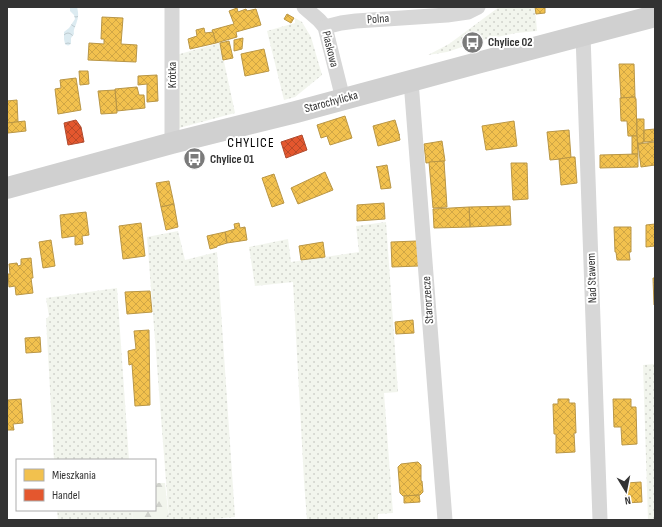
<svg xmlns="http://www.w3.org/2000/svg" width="662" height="527" font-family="'Sofia Sans Condensed',sans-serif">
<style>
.grass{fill:url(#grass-dots)}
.forest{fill:url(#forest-firs)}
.water{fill:url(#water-waves)}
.homes{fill:url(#homes-cross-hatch);stroke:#b99646}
.shops{fill:url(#shops-cross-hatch);stroke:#af4c30}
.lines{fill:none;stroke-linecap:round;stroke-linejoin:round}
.street{stroke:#d7d7d7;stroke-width:15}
.secondary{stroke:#d0d0d0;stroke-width:22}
.labels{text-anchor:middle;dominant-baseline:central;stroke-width:4;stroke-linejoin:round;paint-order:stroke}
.street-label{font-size:12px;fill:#333;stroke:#fff}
.poi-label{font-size:12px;font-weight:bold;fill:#333;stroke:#fff;text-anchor:start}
.quarter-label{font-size:14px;letter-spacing:1px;fill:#000;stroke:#fff}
</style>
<defs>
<pattern id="grass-dots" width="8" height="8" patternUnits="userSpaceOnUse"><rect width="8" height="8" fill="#f2f5ed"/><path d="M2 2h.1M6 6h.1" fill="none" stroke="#d0d2cc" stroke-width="1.8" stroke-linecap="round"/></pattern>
<pattern id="forest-firs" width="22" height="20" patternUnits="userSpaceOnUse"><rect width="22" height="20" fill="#f2f5ed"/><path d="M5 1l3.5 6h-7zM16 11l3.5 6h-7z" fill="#d0d2cc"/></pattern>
<pattern id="water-waves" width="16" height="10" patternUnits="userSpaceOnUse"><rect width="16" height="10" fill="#dcebf1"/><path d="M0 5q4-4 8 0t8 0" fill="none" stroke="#bdcacf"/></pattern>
<pattern id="homes-cross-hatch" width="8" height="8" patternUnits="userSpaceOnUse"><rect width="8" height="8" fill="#f2c14e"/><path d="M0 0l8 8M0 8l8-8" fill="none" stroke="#d0a645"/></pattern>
<pattern id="shops-cross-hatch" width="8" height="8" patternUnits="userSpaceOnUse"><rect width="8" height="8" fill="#e4572e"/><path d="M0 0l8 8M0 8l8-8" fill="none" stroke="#b94928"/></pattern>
</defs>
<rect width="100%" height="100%" fill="#fff"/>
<g class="grass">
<polygon points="499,7 535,7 537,31 516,33 483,40 482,36 460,41 462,47 447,52 428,55 449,44"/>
<polygon points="295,18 302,22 311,37 322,75 295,97 284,100 267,31 295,23"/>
<polygon points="220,43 235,113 179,128 176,55"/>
<polygon points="386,222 398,392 384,393 393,513 378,514 378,520 307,520 304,481 293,282 255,286 249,247 288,239 291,262 359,252 356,226"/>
<polygon points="178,231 185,260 217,252 235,517 203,520 169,520 147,237"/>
<polygon points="117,288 129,460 54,460 46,319 49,316 46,298"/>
<polygon points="655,364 655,520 648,520 643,365"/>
<polygon points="57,510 132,510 133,520 58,520"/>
</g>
<polygon class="forest" points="155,483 165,483 169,520 133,520 132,510 155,510"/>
<path class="water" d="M70 7H77C78 11 79 16 77 21 76 26 73 29 74 34L71 38V43C70 46 67 46 65 44L64 39V32L69 28 75 19 74 15 70 11Z"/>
<g class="homes">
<polygon points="535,7 545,7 545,13 536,14"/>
<polygon points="237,8 238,12 246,9 247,11 256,9 261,25 236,32 237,37 216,43 212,30 234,24 229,11"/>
<polygon points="287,14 294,18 291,23 284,19"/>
<polygon points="102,17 123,18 121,44 137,45 136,62 88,60 89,43 104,44 104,39 101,39"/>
<polygon points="204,28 205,33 213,32 216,43 190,49 188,39 197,36 196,30"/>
<polygon points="243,38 242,49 234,51 234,40"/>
<polygon points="229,41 233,58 223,60 220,43"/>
<polygon points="264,49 269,71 245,76 241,54"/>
<polygon points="619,64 634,64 635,97 621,98"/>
<polygon points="79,71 88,71 89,84 80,85"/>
<polygon points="157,75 158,101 147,102 147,84 138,85 138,76"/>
<polygon points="76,78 81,110 58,114 55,89 61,88 60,80"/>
<polygon points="137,87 139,95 144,95 145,108 117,111 115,89"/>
<polygon points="115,90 117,113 101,114 98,91"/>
<polygon points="635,97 636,99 637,136 628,136 627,121 621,121 620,98"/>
<polygon points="17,100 18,122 7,123 7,101"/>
<polygon points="345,116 352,138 330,145 327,136 321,138 317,125"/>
<polygon points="637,119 644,119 644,142 637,144"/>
<polygon points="395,120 399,134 400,135 399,135 400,140 378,146 373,126"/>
<polygon points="25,121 26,131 8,133 7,123"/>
<polygon points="514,121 517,146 486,150 482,126"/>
<polygon points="655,129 655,141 644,142 644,130"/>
<polygon points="569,130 571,158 550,160 547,132"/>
<polygon points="632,136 637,136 638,154 632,154"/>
<polygon points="442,141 445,161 426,163 424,144"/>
<polygon points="655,142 655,165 641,167 638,144"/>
<polygon points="638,154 638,167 600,168 600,155"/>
<polygon points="572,157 575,157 577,183 561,185 559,159"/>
<polygon points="444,161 447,207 433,208 429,162"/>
<polygon points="511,163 527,163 528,199 513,200"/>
<polygon points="387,165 391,188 381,189 377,167 376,167"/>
<polygon points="325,172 333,190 298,204 291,188"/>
<polygon points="274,174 284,203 272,207 262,178"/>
<polygon points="169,181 174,204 161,207 156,183"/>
<polygon points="384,203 385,219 357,221 357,205"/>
<polygon points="174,204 178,227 166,230 161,207"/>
<polygon points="510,206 511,225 470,227 469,207"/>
<polygon points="469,207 470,227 434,228 433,209"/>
<polygon points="86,212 89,235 82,236 83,244 75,245 75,236 62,238 60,215"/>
<polygon points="141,223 145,256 123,259 119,226"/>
<polygon points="239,223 240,228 245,227 247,240 227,243 225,232 235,229 234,224"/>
<polygon points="655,224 655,246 646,247 646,225"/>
<polygon points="614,227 631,227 631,252 629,252 630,260 617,260 616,252 615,252"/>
<polygon points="225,232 227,243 217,246 217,247 210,249 207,236"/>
<polygon points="51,240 55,266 43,268 39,242"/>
<polygon points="417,241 419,266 392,267 391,242"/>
<polygon points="323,242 325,257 301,260 299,246"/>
<polygon points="31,258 33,278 31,278 33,293 16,295 15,286 9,287 8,274 10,274 9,264 17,263 18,266 21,265 21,259"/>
<polygon points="653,278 655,278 655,305 654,305"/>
<polygon points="150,291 152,312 127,314 125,292"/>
<polygon points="413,320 414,333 396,334 395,322"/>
<polygon points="149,330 150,405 135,406 132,364 129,365 128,351 136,349 134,331"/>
<polygon points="40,337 41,352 26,353 25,338"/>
<polygon points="21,399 23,423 13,424 14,430 7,430 8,400"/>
<polygon points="558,399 569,399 569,403 575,403 576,433 574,433 575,452 556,453 556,434 554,434 553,404 558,404"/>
<polygon points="613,399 631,399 631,407 636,407 637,444 622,445 621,427 614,427"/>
<polygon points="418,462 421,465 421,481 422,481 423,492 420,495 403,496 400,493 398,467 401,464"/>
<polygon points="641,482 642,502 626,503 626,483"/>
<polygon points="419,495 420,502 404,503 404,496"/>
</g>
<g class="shops">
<polygon points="76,120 81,127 84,142 68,145 64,123"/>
<polygon points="302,135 307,150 286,158 281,142"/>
</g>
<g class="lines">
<g class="street">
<polyline points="304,7 319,20 325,27 343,99"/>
<polyline points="325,27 341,23 356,21 447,15 468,12 478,7"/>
<polyline points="583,35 600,520"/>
<polyline points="411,81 445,520"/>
<polyline points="172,143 172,7"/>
</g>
<polyline class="secondary" points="7,188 172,143 296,112 481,62 655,16"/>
</g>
<defs>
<symbol id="bus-disc" viewBox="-11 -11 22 22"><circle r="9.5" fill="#7a7a7a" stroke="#fff"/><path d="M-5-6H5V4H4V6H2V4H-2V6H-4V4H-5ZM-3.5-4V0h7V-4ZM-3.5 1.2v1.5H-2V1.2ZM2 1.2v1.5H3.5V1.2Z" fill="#fff"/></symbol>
</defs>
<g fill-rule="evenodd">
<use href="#bus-disc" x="460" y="30" width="25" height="25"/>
<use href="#bus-disc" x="182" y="146" width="25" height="25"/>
</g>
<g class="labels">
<g class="street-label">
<text transform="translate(378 19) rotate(-4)">Polna</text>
<text transform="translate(330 49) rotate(76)">Piaskowa</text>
<text transform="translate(172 75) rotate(-90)">Krótka</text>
<text transform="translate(331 102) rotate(-15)">Starochylicka</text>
<text transform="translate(592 278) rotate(-92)">Nad Stawem</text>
<text transform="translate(428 300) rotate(-94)">Starorzecze</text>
</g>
<g class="poi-label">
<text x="488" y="42">Chylice 02</text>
<text x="210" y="159">Chylice 01</text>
</g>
<g class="quarter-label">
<text x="251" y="142">CHYLICE</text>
</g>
</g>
<rect width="662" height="527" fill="none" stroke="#333333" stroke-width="16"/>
<rect x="16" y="459" width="140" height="52" fill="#ffffff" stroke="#adadad"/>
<rect x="24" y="469" width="20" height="12" fill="#f2c14e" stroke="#adadad"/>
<text x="52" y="479" font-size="12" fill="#333333">Mieszkania</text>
<rect x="24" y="489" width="20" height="12" fill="#e4572e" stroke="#adadad"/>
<text x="52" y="499" font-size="12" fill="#333333">Handel</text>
<g transform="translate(626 491) rotate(170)" stroke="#ffffff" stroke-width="3" paint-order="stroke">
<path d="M0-3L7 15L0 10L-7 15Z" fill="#333333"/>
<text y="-6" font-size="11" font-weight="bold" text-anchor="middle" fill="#333333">N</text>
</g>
</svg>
